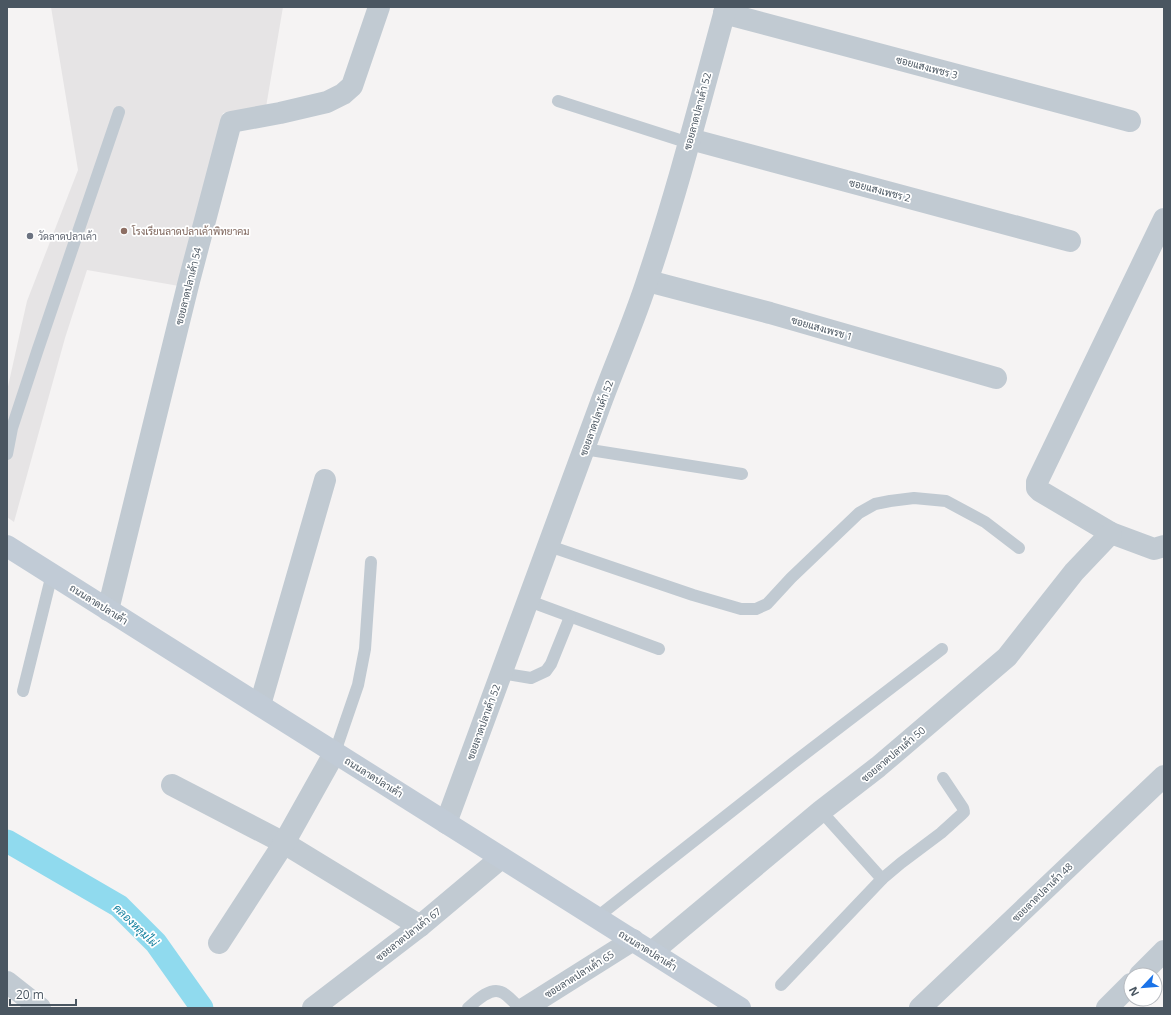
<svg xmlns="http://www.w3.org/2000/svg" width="1171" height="1015" font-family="'Open Sans',Sarabun,sans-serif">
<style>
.education{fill:#e6e4e5}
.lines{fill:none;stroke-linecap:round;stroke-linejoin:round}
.canal{stroke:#90daee;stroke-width:23}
.lane{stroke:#c1cad2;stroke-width:12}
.street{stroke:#c1cad2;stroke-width:22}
.secondary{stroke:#c1cbd6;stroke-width:22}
.education-dot{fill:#8d6e63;stroke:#fff;stroke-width:1.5}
.worship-dot{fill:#6b7280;stroke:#fff;stroke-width:1.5}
.labels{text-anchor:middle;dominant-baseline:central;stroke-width:3.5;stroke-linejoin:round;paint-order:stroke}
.street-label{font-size:10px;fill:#4a5661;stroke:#fff}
.education-label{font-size:10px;fill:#785e54;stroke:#fff;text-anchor:start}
.worship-label{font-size:10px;fill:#5b616d;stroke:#fff;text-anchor:start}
.water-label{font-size:11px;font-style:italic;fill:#0c7c9b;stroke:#fff}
</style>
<rect width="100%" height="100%" fill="#f5f3f3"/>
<polygon class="education" points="51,7 283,7 266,107 223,113 179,286 87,270 65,338 14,522 7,517 7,391 27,301 78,170"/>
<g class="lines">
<polyline class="canal" points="7,841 119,906 156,943 202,1008"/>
<g class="lane">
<polyline points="558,101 689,143"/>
<polyline points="584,449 742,474"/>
<polyline points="7,454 12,428 38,349 119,112"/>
<polyline points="549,546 693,595 741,609 756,609 767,604 791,578 859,513 875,504 890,501 914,498 946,501 985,522 1019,548"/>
<polyline points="529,601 659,649"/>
<polyline points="500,673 531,678 546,671 551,664 570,617"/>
<polyline points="23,691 52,574"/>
<polyline points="335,752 358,685 365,649 371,562"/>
<polyline points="821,811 882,879 901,863 941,833 962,814 964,812 963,808 943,778"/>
<polyline points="596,918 793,763 942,649"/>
<polyline points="781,985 882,879"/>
<path d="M468 1008C476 1001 490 987 501 992 507 994 514 1003 520 1008"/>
</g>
<g class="street">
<polyline points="724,13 1130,121"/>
<polyline points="690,139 1070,241"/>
<polyline points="1164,219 1037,482 1037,488 1040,491 1111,533 1154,549 1164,546"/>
<polyline points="648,281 770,313 996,378"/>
<polyline points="108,610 189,281 231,122 280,113 327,102 343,94 352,86 379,7"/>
<polyline points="260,705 325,480"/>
<polyline points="172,785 284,843 420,926"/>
<path d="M446 823C497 684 549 546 599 408 615 364 634 322 648 278 678 189 701 98 726 7"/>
<polyline points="219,943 284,843 335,752"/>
<polyline points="652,952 821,811 878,767 1007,657 1074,572 1111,533"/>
<polyline points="1140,975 1164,951"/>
<polyline points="7,982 40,1008"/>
<polyline points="313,1008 420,926 501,858"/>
<polyline points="525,1008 633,940"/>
<polyline points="920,1008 1164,776"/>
<polyline points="1107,1008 1131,984"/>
</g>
<polyline class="secondary" points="7,546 740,1008"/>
</g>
<circle class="education-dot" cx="124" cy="231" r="4"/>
<circle class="worship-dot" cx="30" cy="236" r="4"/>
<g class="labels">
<g class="street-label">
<text transform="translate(927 67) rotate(15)">ซอยแสงเพชร 3</text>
<text transform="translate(697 111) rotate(-75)">ซอยลาดปลาเค้า 52</text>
<text transform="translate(880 190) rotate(15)">ซอยแสงเพชร 2</text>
<text transform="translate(188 286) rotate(-76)">ซอยลาดปลาเค้า 54</text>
<text transform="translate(822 328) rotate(16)">ซอยแสงเพรช 1</text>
<text transform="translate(596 418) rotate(-70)">ซอยลาดปลาเค้า 52</text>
<text transform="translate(99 604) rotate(32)">ถนนลาดปลาเค้า</text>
<text transform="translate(483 722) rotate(-70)">ซอยลาดปลาเค้า 52</text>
<text transform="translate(893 754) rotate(-40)">ซอยลาดปลาเค้า 50</text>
<text transform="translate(374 777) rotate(32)">ถนนลาดปลาเค้า</text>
<text transform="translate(1042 892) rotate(-44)">ซอยลาดปลาเค้า 48</text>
<text transform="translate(408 934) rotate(-38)">ซอยลาดปลาเค้า 67</text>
<text transform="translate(648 950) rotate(32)">ถนนลาดปลาเค้า</text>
<text transform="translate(579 974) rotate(-32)">ซอยลาดปลาเค้า 65</text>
</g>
<g class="education-label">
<text x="132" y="231">โรงเรียนลาดปลาเค้าพิทยาคม</text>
</g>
<g class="worship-label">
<text x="38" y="236">วัดลาดปลาเค้า</text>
</g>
<g class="water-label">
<text transform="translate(136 925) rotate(44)">คลองหลุมไผ่</text>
</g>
</g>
<rect width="1171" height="1015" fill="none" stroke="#4a5661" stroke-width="16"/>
<g transform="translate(1143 987) rotate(244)"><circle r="19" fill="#ffffff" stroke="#b7bbc0"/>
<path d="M0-3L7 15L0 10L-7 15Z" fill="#1a73e8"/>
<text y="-6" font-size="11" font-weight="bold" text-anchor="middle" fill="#4a5661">N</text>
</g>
<path d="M10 999v6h66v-6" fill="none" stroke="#4a5661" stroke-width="2"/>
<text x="16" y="999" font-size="12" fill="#4a5661" stroke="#ffffff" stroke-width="3" paint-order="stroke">20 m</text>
</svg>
